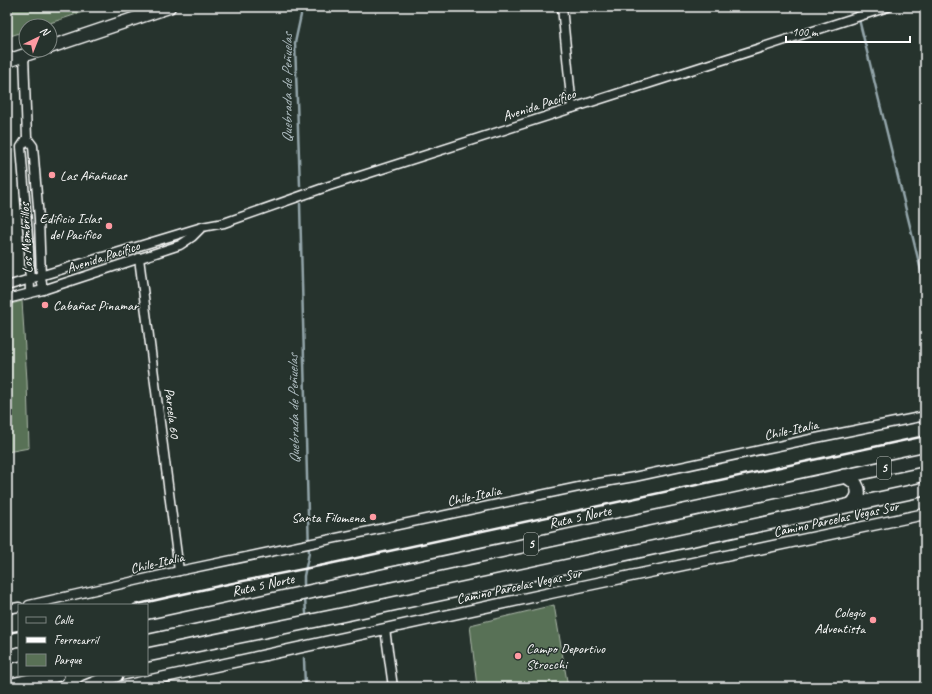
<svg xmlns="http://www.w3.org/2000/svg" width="932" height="694" font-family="Caveat,sans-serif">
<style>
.green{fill:#597156;stroke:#acb8aa}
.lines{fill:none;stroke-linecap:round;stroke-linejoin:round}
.stream{stroke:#94a6ab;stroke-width:2.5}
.minor-casing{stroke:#fff;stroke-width:11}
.tertiary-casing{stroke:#fff;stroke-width:13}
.primary-casing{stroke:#fff;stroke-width:15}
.trunk-casing{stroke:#fff;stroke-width:16}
.minor{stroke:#26332d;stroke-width:8}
.tertiary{stroke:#26332d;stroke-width:10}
.primary{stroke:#26332d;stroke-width:12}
.trunk{stroke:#26332d;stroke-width:13}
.rail{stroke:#fff;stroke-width:2.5}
.poi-dot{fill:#ff9aa2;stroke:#26332d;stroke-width:1.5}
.labels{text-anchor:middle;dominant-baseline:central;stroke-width:3;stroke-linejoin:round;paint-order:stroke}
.shield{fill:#26332d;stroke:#bec2c0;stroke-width:1}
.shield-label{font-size:13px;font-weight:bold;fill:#fff}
.street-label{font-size:14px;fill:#fff;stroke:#26332d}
.poi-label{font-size:14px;fill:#fff;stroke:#26332d;text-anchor:start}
.water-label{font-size:15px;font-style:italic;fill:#aebcc0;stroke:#26332d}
</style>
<rect width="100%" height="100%" fill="#26332d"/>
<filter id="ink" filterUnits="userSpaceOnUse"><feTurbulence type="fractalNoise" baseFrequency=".025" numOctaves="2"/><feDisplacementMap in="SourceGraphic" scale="8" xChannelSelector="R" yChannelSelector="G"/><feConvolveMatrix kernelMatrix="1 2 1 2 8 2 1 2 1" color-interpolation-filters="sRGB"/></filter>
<g filter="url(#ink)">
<g class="green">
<polygon points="7,7 98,7 41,26 26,26 26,31 7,37"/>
<polygon points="22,301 27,381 29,448 7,452 7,305"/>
<polygon points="554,605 568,687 477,687 470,625"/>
</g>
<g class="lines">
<g class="stream">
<polyline points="856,7 925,287"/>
<polyline points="300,186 295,43 301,15"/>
<polyline points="300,204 309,553 304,576 304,589"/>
<polyline points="305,598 306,613"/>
<polyline points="304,658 305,687"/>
</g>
<defs>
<g id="minor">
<polyline points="562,7 572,108"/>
<polyline points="24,55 27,138 21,147 29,249 30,293"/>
<polyline points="27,138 33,146 39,219 41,277 43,290"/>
<polyline points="139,258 179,571"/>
<polyline points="7,286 202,227 224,223 329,186 888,7"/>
<polyline points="7,299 43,290 180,245 192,237 200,229"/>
<polyline points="29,605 179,571 593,484 634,477 811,439 925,416"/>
<polyline points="7,609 19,607"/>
<polyline points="385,629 393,687"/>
</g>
<polyline id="tertiary" points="119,687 555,592 925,514"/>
<g id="primary">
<polyline points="50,47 169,7"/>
<polyline points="7,61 40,50"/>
</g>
<g id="trunk">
<path d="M844 476C858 481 864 494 851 505"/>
<polyline points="147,627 925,459"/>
<polyline points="147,655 351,613 925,489"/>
<polyline points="7,657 19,654"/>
<polyline points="7,686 57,675"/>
<polyline points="86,687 116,675"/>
</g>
</defs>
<use href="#minor" class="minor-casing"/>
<use href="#tertiary" class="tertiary-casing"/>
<use href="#primary" class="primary-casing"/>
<use href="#trunk" class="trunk-casing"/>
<use href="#minor" class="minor"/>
<use href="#tertiary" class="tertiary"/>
<use href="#primary" class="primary"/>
<use href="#trunk" class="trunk"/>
<g class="rail">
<polyline points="134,605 228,584 324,565 925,436"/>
<polyline points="7,633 19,631"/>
</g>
</g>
</g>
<g class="poi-dot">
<circle cx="52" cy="175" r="4"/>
<circle cx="109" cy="226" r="4"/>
<circle cx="45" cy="305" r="4"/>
<circle cx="373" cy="517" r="4"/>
<circle cx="873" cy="620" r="4"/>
<circle cx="518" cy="656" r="4"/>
</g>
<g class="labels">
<g class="shield">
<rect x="877" y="457" width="14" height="22" rx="3"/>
<rect x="524" y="533" width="14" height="22" rx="3"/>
</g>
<g class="shield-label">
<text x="884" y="468">5</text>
<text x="531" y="544">5</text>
</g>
<g class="street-label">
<text transform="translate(539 105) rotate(-18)">Avenida Pacífico</text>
<text transform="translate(26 238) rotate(-93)">Los Membrillos</text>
<text transform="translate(103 257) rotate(-18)">Avenida Pacífico</text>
<text transform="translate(172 413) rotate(83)">Parcela 60</text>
<text transform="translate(791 430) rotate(-12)">Chile-Italia</text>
<text transform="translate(474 496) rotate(-12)">Chile-Italia</text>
<text transform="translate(580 517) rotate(-12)">Ruta 5 Norte</text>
<text transform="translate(836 519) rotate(-12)">Camino Parcelas Vegas Sur</text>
<text transform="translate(157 563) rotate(-13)">Chile-Italia</text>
<text transform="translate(263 585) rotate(-12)">Ruta 5 Norte</text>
<text transform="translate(519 586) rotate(-12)">Camino Parcelas Vegas Sur</text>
</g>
<g class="poi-label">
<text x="60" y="175">Las Añañucas</text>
<text x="101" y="218" text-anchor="end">Edificio Islas<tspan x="101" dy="16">del Pacífico</tspan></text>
<text x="53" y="305">Cabañas Pinamar</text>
<text x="365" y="517" text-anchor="end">Santa Filomena</text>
<text x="865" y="612" text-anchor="end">Colegio<tspan x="865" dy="16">Adventista</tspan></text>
<text x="526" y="648">Campo Deportivo<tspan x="526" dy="16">Strocchi</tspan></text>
</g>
<g class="water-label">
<text transform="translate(287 88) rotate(-90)">Quebrada de Peñuelas</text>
<text transform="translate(294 409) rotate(-91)">Quebrada de Peñuelas</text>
</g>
</g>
<rect width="932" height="694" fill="none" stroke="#26332d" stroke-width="24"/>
<rect x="12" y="12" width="908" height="670" fill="none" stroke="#fff" stroke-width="1.5" filter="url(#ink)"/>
<rect x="18" y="604" width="130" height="72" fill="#26332d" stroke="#7d8581"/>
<rect x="26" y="617" width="20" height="6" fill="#26332d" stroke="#7d8581"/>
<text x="54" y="624" font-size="12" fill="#ffffff">Calle</text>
<rect x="26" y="637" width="20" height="6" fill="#ffffff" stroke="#7d8581"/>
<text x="54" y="644" font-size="12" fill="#ffffff">Ferrocarril</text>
<rect x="26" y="654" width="20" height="12" fill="#597156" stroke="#7d8581"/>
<text x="54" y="664" font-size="12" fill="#ffffff">Parque</text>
<g transform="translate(38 38) rotate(43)"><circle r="19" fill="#26332d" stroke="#7d8581"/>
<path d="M0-3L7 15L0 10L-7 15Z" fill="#ff9aa2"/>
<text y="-6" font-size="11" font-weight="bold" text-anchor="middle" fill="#ffffff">N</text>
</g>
<path d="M786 36v6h124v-6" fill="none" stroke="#ffffff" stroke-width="2"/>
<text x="792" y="36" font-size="12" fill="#ffffff" stroke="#26332d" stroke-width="3" paint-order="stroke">100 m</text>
</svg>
